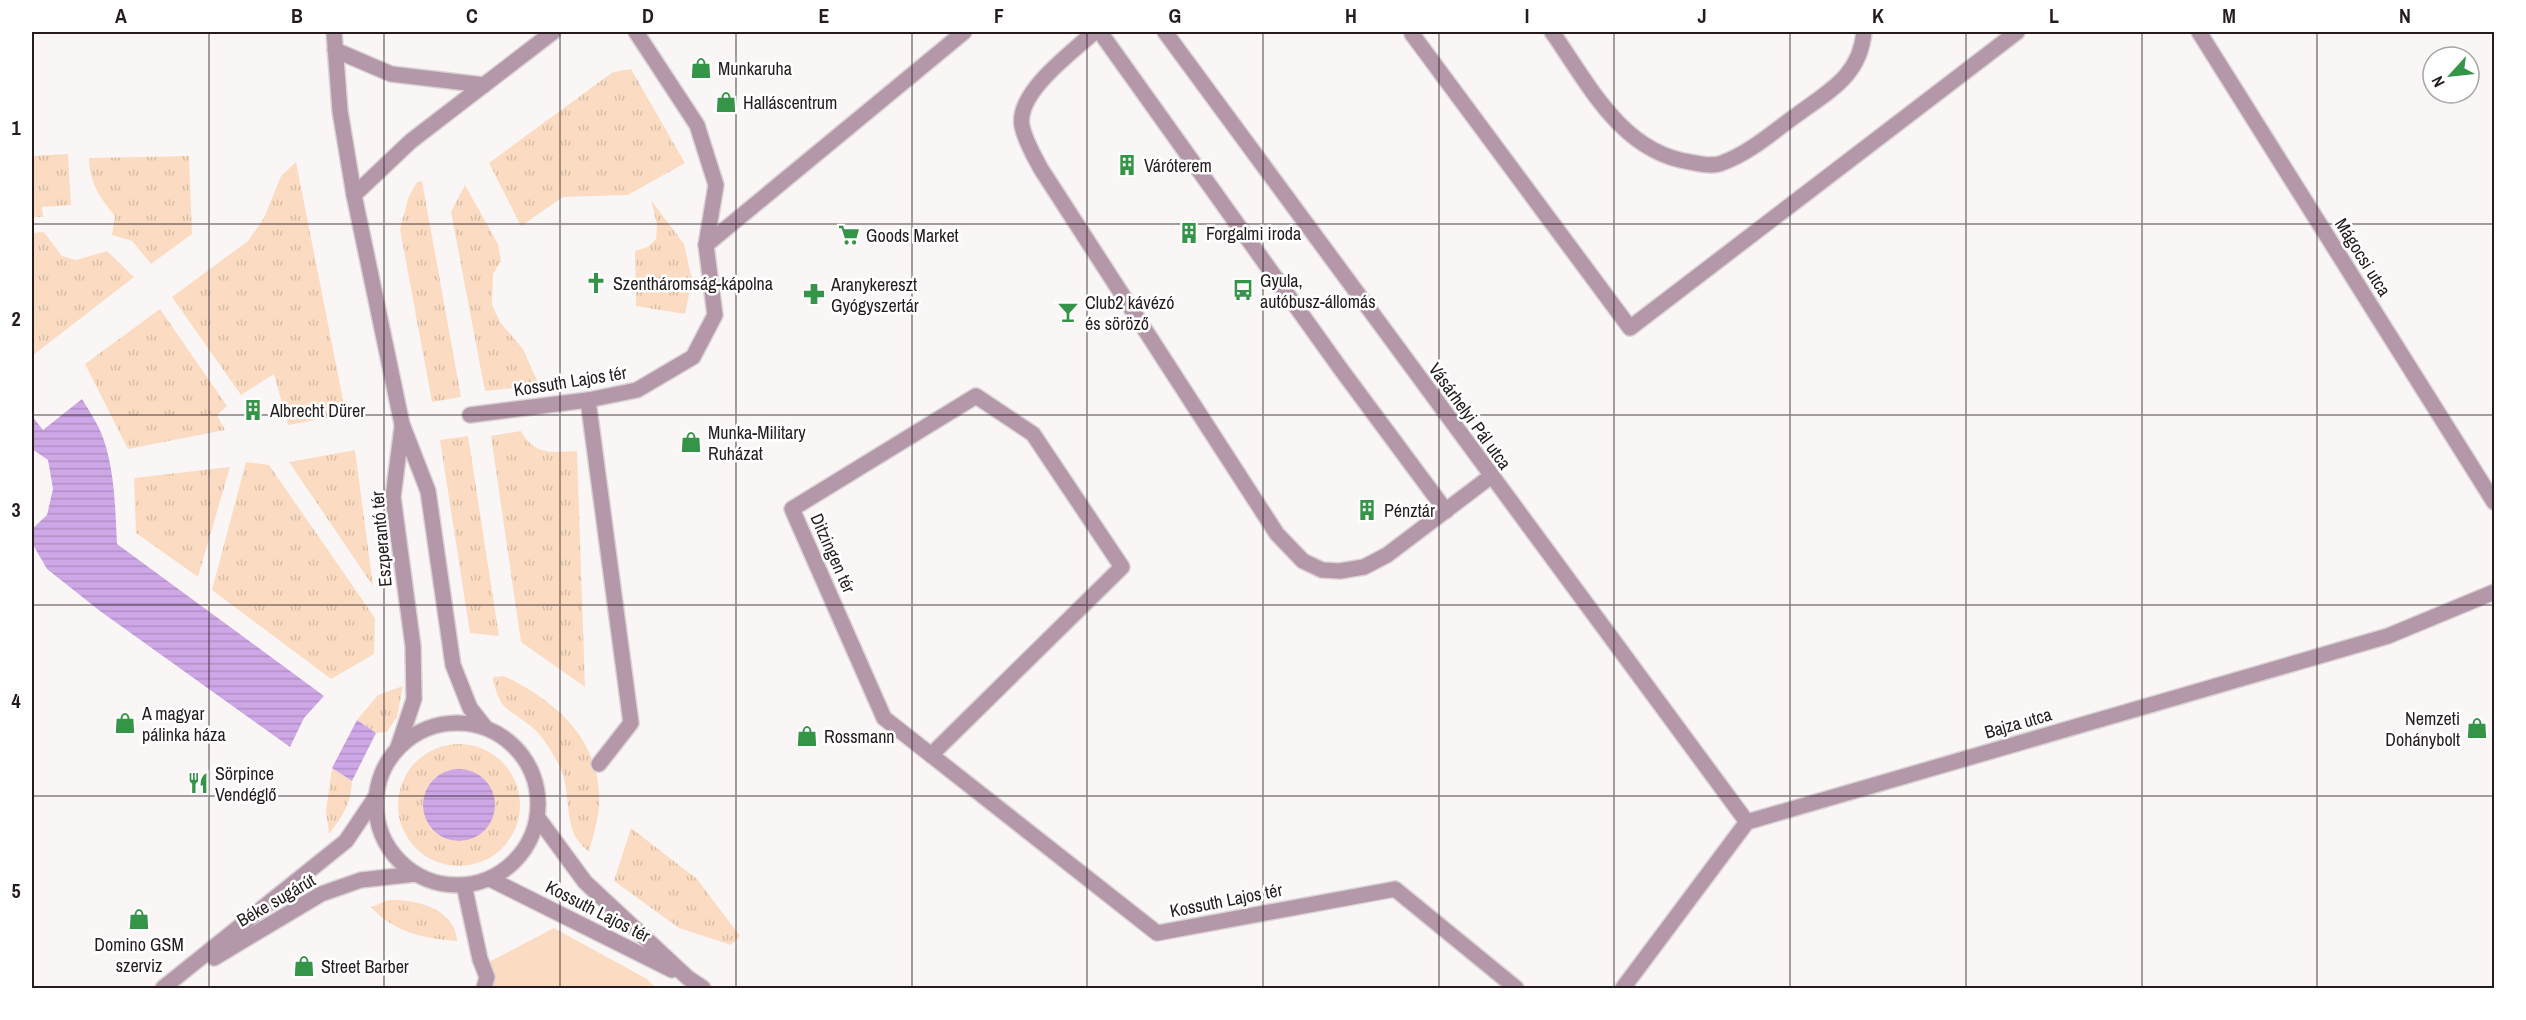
<svg xmlns="http://www.w3.org/2000/svg" width="2526" height="1020" font-family="'Archivo Narrow',sans-serif">
<style>
.grass{fill:url(#grass-tufts)}
.park{fill:#fbdcc2}
.water{fill:url(#water-rules)}
.lines{fill:none;stroke-linecap:round;stroke-linejoin:round}
.service-casing{stroke:#d9d3d3;stroke-width:18}
.pedestrian-casing{stroke:#d9d3d3;stroke-width:18}
.minor-casing{stroke:#d9d3d3;stroke-width:18}
.tertiary-casing{stroke:#d9d3d3;stroke-width:18}
.service{stroke:#b497a9;stroke-width:15}
.pedestrian{stroke:#b497a9;stroke-width:15}
.minor{stroke:#b497a9;stroke-width:15}
.tertiary{stroke:#b497a9;stroke-width:15}
.grid{fill:none;stroke:#261c1e;stroke-width:1.5;stroke-opacity:0.55}
.labels{text-anchor:middle;dominant-baseline:central;stroke-width:5;stroke-linejoin:round;paint-order:stroke}
.poi-label{font-size:18px;fill:#261c1e;stroke:#fff;text-anchor:start}
.street-label{font-size:18px;fill:#261c1e;stroke:#fff}
.neatline{fill:none;stroke:#261c1e;stroke-width:2}
.grid-label{font-size:20px;text-anchor:middle;font-weight:bold;fill:#261c1e}
</style>
<defs>
<pattern id="grass-tufts" width="24" height="20" patternUnits="userSpaceOnUse" patternTransform="scale(1.5)"><rect width="24" height="20" fill="#fbdcc2"/><path d="M3 7l-1-3M5 7V3M7 7l1-3M15 17l-1-3M17 17v-4M19 17l1-3" fill="none" stroke="#d7bca6"/></pattern>
<pattern id="water-rules" width="6" height="5" patternUnits="userSpaceOnUse" patternTransform="scale(1.5)"><rect width="6" height="5" fill="#cea7e6"/><path d="M0 2.5h6" fill="none" stroke="#b18fc5"/></pattern>
</defs>
<rect width="100%" height="100%" fill="#fbf6f6"/>
<g class="grass">
<polygon points="631,69 685,163 628,195 563,197 521,226 489,163 613,72"/>
<polygon points="68,154 71,205 42,207 43,217 32,217 32,156"/>
<path d="M189 156 192 234 151 264 132 241 112 235 115 216C100 198 89 182 89 158Z"/>
<polygon points="296,162 346,415 288,425 274,374 241,395 172,297 248,241 264,218 281,176"/>
<polygon points="422,181 461,397 432,402 400,229 409,196 417,182"/>
<polygon points="465,185 498,244 501,261 493,274 492,304 500,322 523,349 539,385 485,391 451,212"/>
<polygon points="651,200 684,244 692,280 685,314 636,306 635,251 648,247 656,239 657,224"/>
<polygon points="44,232 62,256 76,260 107,251 134,277 32,356 32,233"/>
<polygon points="160,309 227,406 217,415 225,430 128,449 85,364"/>
<path d="M521 431C535 456 552 452 577 451L585 687 521 642 491 436Z"/>
<polygon points="468,436 499,636 470,633 440,440"/>
<polygon points="355,450 373,586 289,462"/>
<polygon points="246,462 269,465 375,618 374,654 331,679 212,590"/>
<polygon points="230,467 198,577 136,533 134,478"/>
<path d="M504 676C551 698 596 735 599 792 601 813 594 832 589 852 585 848 579 843 576 838 564 815 571 786 558 763 551 751 544 738 534 729 510 708 499 713 493 677Z"/>
<polygon points="403,686 397,717 387,732 376,733 357,720 378,695"/>
<circle cx="459" cy="805" r="61"/>
<path d="M332 768 352 781C351 804 342 817 329 834L326 811Z"/>
<polygon points="631,828 697,879 740,936 731,945 679,928 614,881"/>
<path d="M389 900C415 899 455 908 457 941 425 939 393 932 371 907Z"/>
</g>
<polygon class="park" points="554,928 647,979 656,988 491,988 491,961"/>
<g class="water">
<path d="M82 399C88 409 94 418 99 428 115 463 115 506 117 544L324 696 304 718 290 747 100 611 47 569 32 543V529L47 515 53 489 48 460 32 449V416L43 430Z"/>
<polygon points="357,720 376,733 352,781 332,768"/>
<circle cx="459" cy="805" r="36"/>
</g>
<g class="lines">
<defs>
<g id="service">
<path d="M1094 32C1072 53 1016 92 1022 126 1025 141 1034 156 1041 169L1277 534 1303 561 1322 570 1340 571 1364 567 1387 555 1490 477"/>
<polyline points="1100,32 1340,368 1446,511"/>
<path d="M1552 32C1588 83 1621 152 1690 162 1700 164 1713 167 1722 163 1750 153 1774 131 1798 114 1831 90 1860 75 1864 32"/>
</g>
<g id="pedestrian">
<polyline points="706,245 964,32"/>
<polyline points="588,400 631,723 599,764"/>
<polyline points="470,415 588,400 637,390 693,357 715,315 706,245 716,185 697,125 636,32"/>
</g>
<g id="minor">
<polyline points="334,32 340,111 354,195"/>
<polyline points="1165,32 1747,822"/>
<polyline points="2199,32 2494,502"/>
<polyline points="1412,34 1630,328 2017,32"/>
<polygon points="976,396 1033,434 1122,567 931,755 884,718 792,509"/>
<polyline points="931,755 1157,933 1395,889 1516,988"/>
<polyline points="464,885 480,959 487,977 484,988"/>
<polyline points="1623,988 1747,822 2388,636 2494,592"/>
</g>
<g id="tertiary">
<polyline points="335,50 391,74 484,85"/>
<circle cx="457" cy="804" r="81"/>
<polyline points="485,727 470,708 453,665 428,491 402,424 354,195 411,141 553,32"/>
<polyline points="398,747 414,699 413,646 393,497 402,427"/>
<polyline points="538,818 585,882 688,978 703,988"/>
<polyline points="490,879 672,970"/>
<polyline points="214,958 321,894 361,880 416,874"/>
<polyline points="163,988 346,841 375,798"/>
</g>
</defs>
<use href="#service" class="service-casing"/>
<use href="#pedestrian" class="pedestrian-casing"/>
<use href="#minor" class="minor-casing"/>
<use href="#tertiary" class="tertiary-casing"/>
<use href="#service" class="service"/>
<use href="#pedestrian" class="pedestrian"/>
<use href="#minor" class="minor"/>
<use href="#tertiary" class="tertiary"/>
</g>
<path class="grid" d="M209 32V988M384 32V988M560 32V988M736 32V988M912 32V988M1087 32V988M1263 32V988M1439 32V988M1614 32V988M1790 32V988M1966 32V988M2142 32V988M2317 32V988M32 224H2494M32 415H2494M32 605H2494M32 796H2494"/>
<defs>
<symbol id="shop-bare" viewBox="-9 -9 18 18"><path d="M-5-2.5h2.3a2.7 3.5 0 0 1 5.4 0H5L5.5 6h-11ZM-1.5-2.5h3a1.5 2.3 0 0 0-3 0Z" fill="#349447" stroke="#fff" stroke-width="2.5" paint-order="stroke"/></symbol>
<symbol id="building-bare" viewBox="-9 -9 18 18"><path d="M-4-6H4V6H1V3H-1V6H-4ZM-2.5-4.3h1.7v1.8h-1.7ZM.8-4.3h1.7v1.8H.8ZM-2.5-1h1.7V.8h-1.7ZM.8-1h1.7V.8H.8Z" fill="#349447" stroke="#fff" stroke-width="2.5" paint-order="stroke"/></symbol>
<symbol id="supermarket-bare" viewBox="-9 -9 18 18"><path d="M-6-5.5h2.5l.6 2H6L4.5 2H-2.5L-4.4-4H-6ZM-1.5 3.2a1.3 1.3 0 1 0 .1 0ZM3 3.2a1.3 1.3 0 1 0 .1 0Z" fill="#349447" stroke="#fff" stroke-width="2.5" paint-order="stroke"/></symbol>
<symbol id="church-bare" viewBox="-9 -9 18 18"><path d="M-1.2-6h2.4v3.5h3.3v2.4h-3.3V6h-2.4V-.1h-3.3v-2.4h3.3Z" fill="#349447" stroke="#fff" stroke-width="2.5" paint-order="stroke"/></symbol>
<symbol id="bus-bare" viewBox="-9 -9 18 18"><path d="M-5-6H5V4H4V6H2V4H-2V6H-4V4H-5ZM-3.5-4V0h7V-4ZM-3.5 1.2v1.5H-2V1.2ZM2 1.2v1.5H3.5V1.2Z" fill="#349447" stroke="#fff" stroke-width="2.5" paint-order="stroke"/></symbol>
<symbol id="pharmacy-bare" viewBox="-9 -9 18 18"><path d="M-2-6h4v4h4v4h-4v4h-4v-4h-4v-4h4Z" fill="#349447" stroke="#fff" stroke-width="2.5" paint-order="stroke"/></symbol>
<symbol id="bar-bare" viewBox="-9 -9 18 18"><path d="M-6-5H6L.8 .8V4.5H3.5V6h-7V4.5H-.8V.8Z" fill="#349447" stroke="#fff" stroke-width="2.5" paint-order="stroke"/></symbol>
<symbol id="restaurant-bare" viewBox="-9 -9 18 18"><path d="M-5-6h1v4h1v-4h1v4h1v-4h1v5L-1.5 .5V6h-2V.5L-5-1ZM5-6V6H3V1.5H1.5Q1.5-4 5-6Z" fill="#349447" stroke="#fff" stroke-width="2.5" paint-order="stroke"/></symbol>
</defs>
<g fill-rule="evenodd">
<use href="#shop-bare" x="686" y="53" width="30" height="30"/>
<use href="#shop-bare" x="711" y="87" width="30" height="30"/>
<use href="#building-bare" x="1112" y="150" width="30" height="30"/>
<use href="#building-bare" x="1174" y="218" width="30" height="30"/>
<use href="#supermarket-bare" x="834" y="220" width="30" height="30"/>
<use href="#church-bare" x="581" y="268" width="30" height="30"/>
<use href="#bus-bare" x="1228" y="275" width="30" height="30"/>
<use href="#pharmacy-bare" x="799" y="279" width="30" height="30"/>
<use href="#bar-bare" x="1053" y="297" width="30" height="30"/>
<use href="#building-bare" x="238" y="395" width="30" height="30"/>
<use href="#shop-bare" x="676" y="427" width="30" height="30"/>
<use href="#building-bare" x="1352" y="495" width="30" height="30"/>
<use href="#shop-bare" x="110" y="708" width="30" height="30"/>
<use href="#shop-bare" x="2462" y="713" width="30" height="30"/>
<use href="#shop-bare" x="792" y="721" width="30" height="30"/>
<use href="#restaurant-bare" x="183" y="768" width="30" height="30"/>
<use href="#shop-bare" x="124" y="904" width="30" height="30"/>
<use href="#shop-bare" x="289" y="951" width="30" height="30"/>
</g>
<g class="labels">
<g class="poi-label">
<text x="718" y="68">Munkaruha</text>
<text x="743" y="102">Halláscentrum</text>
<text x="1144" y="165">Váróterem</text>
<text x="1206" y="233">Forgalmi iroda</text>
<text x="866" y="235">Goods Market</text>
<text x="1260" y="280">Gyula,<tspan x="1260" dy="21">autóbusz-állomás</tspan></text>
<text x="613" y="283">Szentháromság-kápolna</text>
<text x="831" y="284">Aranykereszt<tspan x="831" dy="21">Gyógyszertár</tspan></text>
<text x="1085" y="302">Club2 kávézó<tspan x="1085" dy="21">és söröző</tspan></text>
<text x="270" y="410">Albrecht Dürer</text>
<text x="708" y="432">Munka-Military<tspan x="708" dy="21">Ruházat</tspan></text>
<text x="1384" y="510">Pénztár</text>
<text x="142" y="713">A magyar<tspan x="142" dy="21">pálinka háza</tspan></text>
<text x="2460" y="718" text-anchor="end">Nemzeti<tspan x="2460" dy="21">Dohánybolt</tspan></text>
<text x="824" y="736">Rossmann</text>
<text x="215" y="773">Sörpince<tspan x="215" dy="21">Vendéglő</tspan></text>
<text x="139" y="944" text-anchor="middle">Domino GSM<tspan x="139" dy="21">szerviz</tspan></text>
<text x="321" y="966">Street Barber</text>
</g>
<g class="street-label">
<text transform="translate(2363 257) rotate(58)">Mágocsi utca</text>
<text transform="translate(570 381) rotate(-9)">Kossuth Lajos tér</text>
<text transform="translate(1470 416) rotate(54)">Vásárhelyi Pál utca</text>
<text transform="translate(381 539) rotate(-95)">Eszperantó tér</text>
<text transform="translate(833 553) rotate(66)">Ditzingen tér</text>
<text transform="translate(2018 723) rotate(-16)">Bajza utca</text>
<text transform="translate(276 900) rotate(-30)">Béke sugárút</text>
<text transform="translate(1226 900) rotate(-11)">Kossuth Lajos tér</text>
<text transform="translate(598 911) rotate(27)">Kossuth Lajos tér</text>
</g>
</g>
<rect width="2526" height="1020" fill="none" stroke="#ffffff" stroke-width="66"/>
<g transform="translate(2451 75) rotate(243)"><circle r="28" fill="#ffffff" stroke="#a8a4a5" stroke-width="1.5"/>
<path d="M0-4.5L10 22L0 15L-10 22Z" fill="#349447"/>
<text y="-9" font-size="16" font-weight="bold" text-anchor="middle" fill="#261c1e">N</text>
</g>
<rect x="33" y="33" width="2460" height="954" class="neatline"/>
<g class="grid-label">
<text x="121" y="23">A</text>
<text x="297" y="23">B</text>
<text x="472" y="23">C</text>
<text x="648" y="23">D</text>
<text x="824" y="23">E</text>
<text x="999" y="23">F</text>
<text x="1175" y="23">G</text>
<text x="1351" y="23">H</text>
<text x="1527" y="23">I</text>
<text x="1702" y="23">J</text>
<text x="1878" y="23">K</text>
<text x="2054" y="23">L</text>
<text x="2229" y="23">M</text>
<text x="2405" y="23">N</text>
<text x="16" y="135">1</text>
<text x="16" y="326">2</text>
<text x="16" y="517">3</text>
<text x="16" y="708">4</text>
<text x="16" y="898">5</text>
</g>
</svg>
